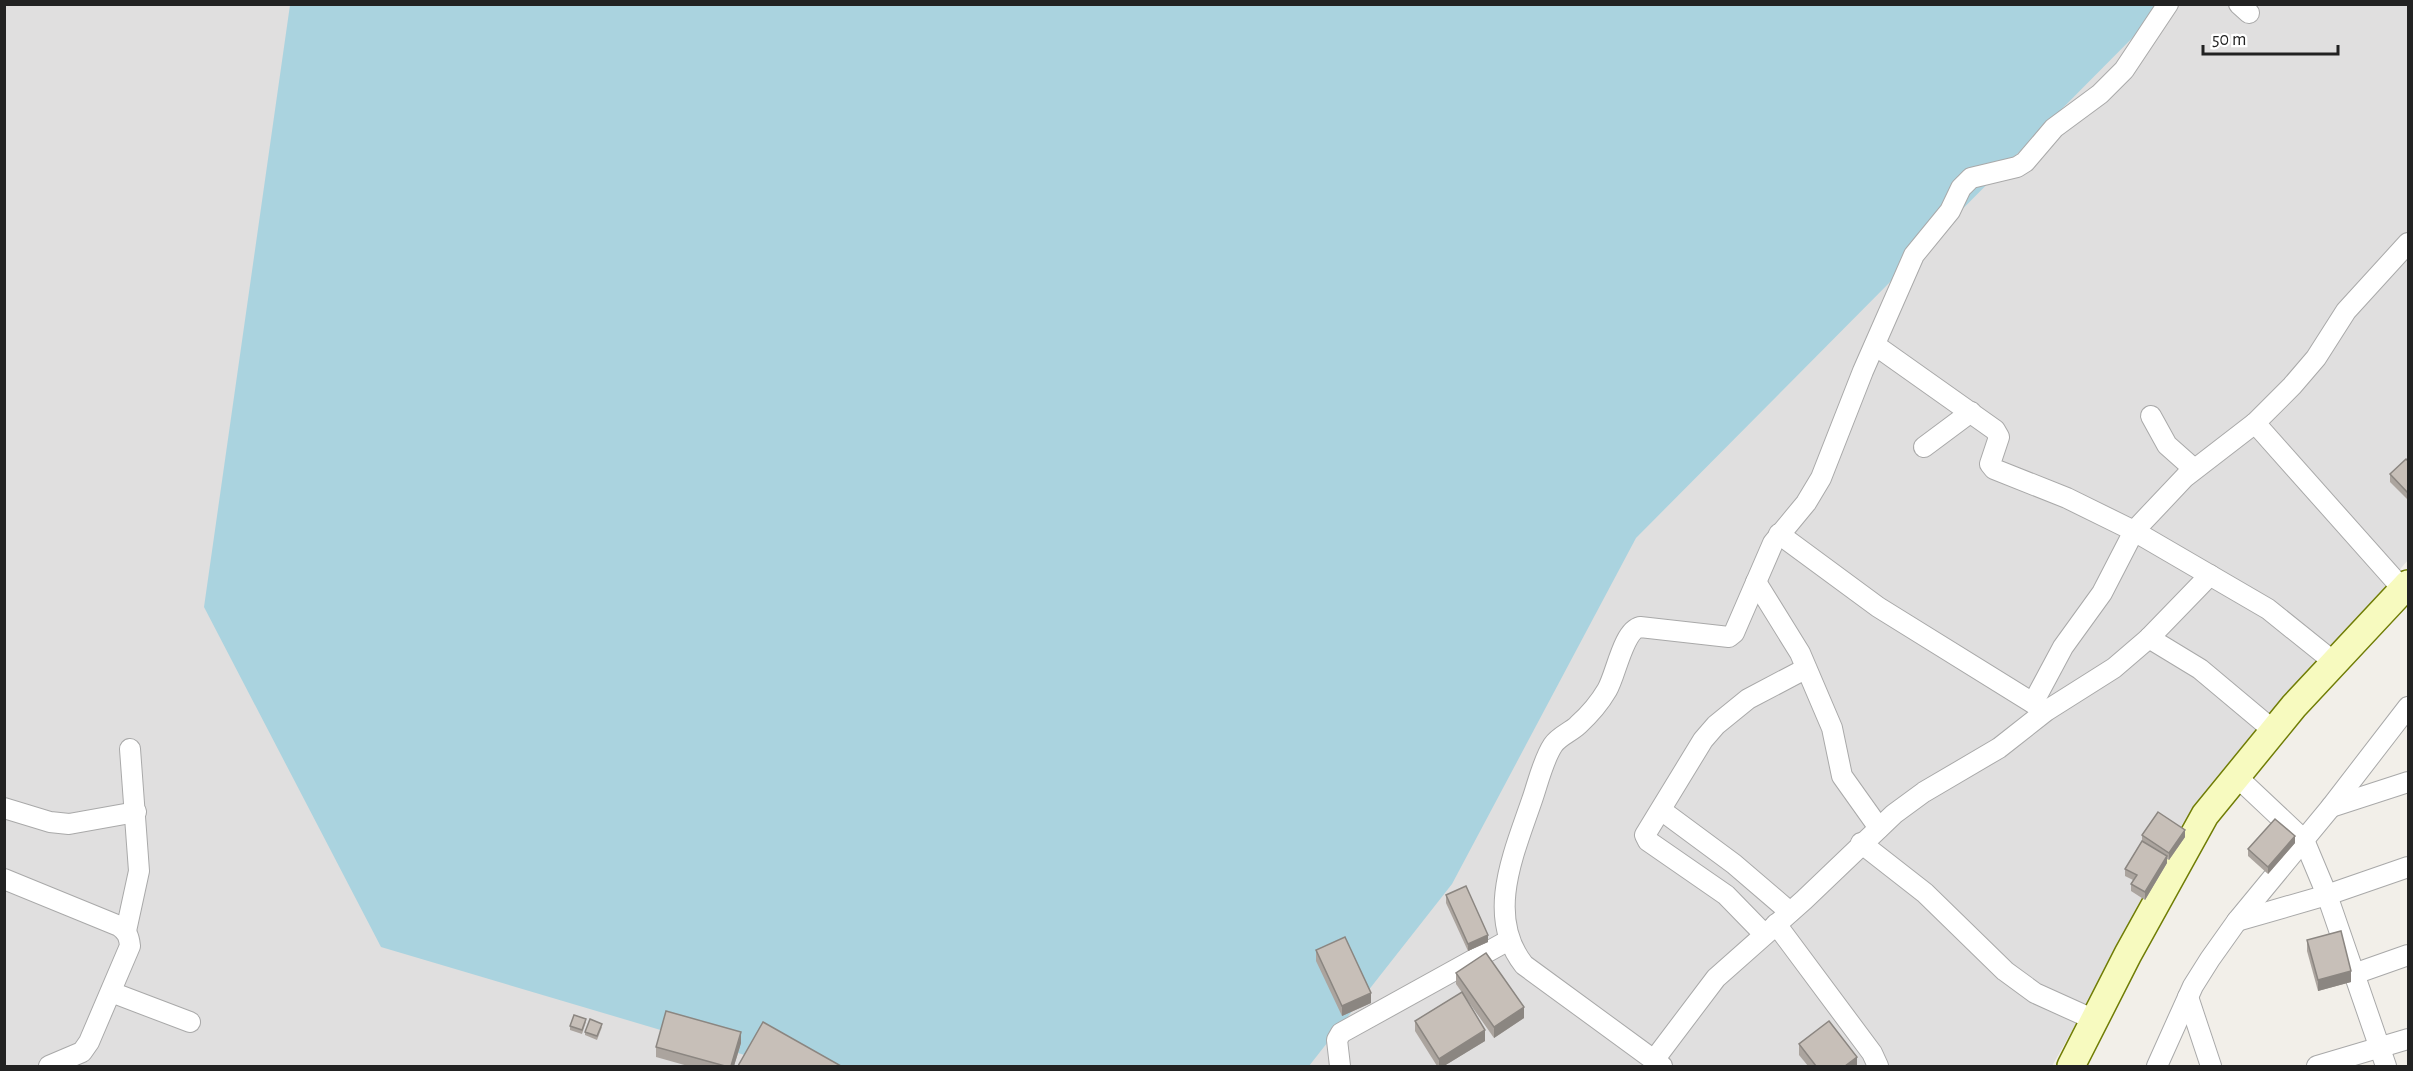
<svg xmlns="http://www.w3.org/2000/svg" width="2413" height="1071" font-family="'Alegreya Sans',sans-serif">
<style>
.residential{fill:#e0dfdf}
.water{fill:#aad3df}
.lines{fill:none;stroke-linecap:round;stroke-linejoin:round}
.street-casing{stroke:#a9a9a9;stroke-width:22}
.secondary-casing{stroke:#707d05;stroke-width:30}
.street{stroke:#fff;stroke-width:20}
.secondary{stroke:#f7fabf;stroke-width:27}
.wall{fill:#aba49e}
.shaded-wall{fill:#8b8681}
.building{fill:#c7bfb8;stroke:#8b8681;stroke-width:1.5}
</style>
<rect width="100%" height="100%" fill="#f2efe9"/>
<polygon class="residential" points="5,5 2408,5 2408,560 2204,798 2052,1066 5,1066"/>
<polygon class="water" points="290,5 2165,5 1636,538 1452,884 1309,1066 782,1066 381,947 204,607"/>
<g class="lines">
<defs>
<g id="street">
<polyline points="2239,4 2249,13"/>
<polyline points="1875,345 1995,430 1999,437 1990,464 1994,469 2067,498 2134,531 2268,609 2334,662"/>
<polyline points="2151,416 2167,445 2194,469"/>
<polyline points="2255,423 2408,595"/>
<polyline points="1924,447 1971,412"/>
<polyline points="1779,534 1878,607 2044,710"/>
<polyline points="1756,582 1800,653 1832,728 1842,776 1879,828"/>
<polyline points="2149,638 2200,669 2274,731"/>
<polyline points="2033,703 2063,647 2102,593 2134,531 2185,477 2255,423 2292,386 2316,358 2346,311 2408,243"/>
<polyline points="2236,776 2304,840 2327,895 2386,1066"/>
<polyline points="2331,807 2408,782"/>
<polyline points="4,808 50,822 69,824 136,812"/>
<polyline points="1661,810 1734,864 1790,912"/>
<polyline points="1861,843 1925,893 2005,971 2035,993 2097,1021"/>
<path d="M4 879 119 926C127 932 129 936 130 946L89 1042 82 1052 49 1066"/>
<polyline points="2237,921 2327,895 2408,867"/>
<polyline points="1776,924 1872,1053 1878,1066"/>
<polyline points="126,931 139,871 130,749"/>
<polyline points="1764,934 1726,895 1648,841 1645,835 1703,740 1716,725 1748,699 1805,669"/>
<polyline points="2354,974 2408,955"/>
<polyline points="111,992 190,1022"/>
<polyline points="2188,997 2211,1066"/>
<polyline points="1654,1060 1716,978 1804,900 1894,814 1924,792 1999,748 2046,711 2114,668 2149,638 2210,575"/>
<polyline points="1340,1066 1337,1040 1341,1033 1509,940"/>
<path d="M1662 1066 1524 965C1485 916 1514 853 1532 800 1538 783 1543 760 1553 745 1559 736 1571 732 1578 725 1589 715 1600 702 1607 690 1616 675 1623 631 1640 627L1729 637 1734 633 1773 543 1806 503 1821 478 1863 371 1914 255 1950 211 1961 188 1971 178 2017 167 2025 162 2054 128 2100 94 2124 70 2168 4"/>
<polyline points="2157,1066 2193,986 2210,959 2237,921 2331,807 2408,707"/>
<polyline points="2317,1066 2408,1039"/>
</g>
<polyline id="secondary" points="2071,1066 2128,954 2205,815 2294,706 2408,584"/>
</defs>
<use href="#street" class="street-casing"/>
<use href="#secondary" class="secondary-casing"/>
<use href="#street" class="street"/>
<use href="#secondary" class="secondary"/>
</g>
<g class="wall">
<polygon points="2409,462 2409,501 2390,482 2390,474"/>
<polygon points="2142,835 2185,837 2169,860 2167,859 2167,863 2145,900 2131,891 2131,884 2133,880 2125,876 2125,869 2142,841"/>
<polygon points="2295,843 2268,874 2248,856 2248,849"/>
<polygon points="1446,895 1488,942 1468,951 1446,903"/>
<polygon points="2307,940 2351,982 2318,991 2307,951"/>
<polygon points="1316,950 1371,1003 1342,1016 1316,961"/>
<polygon points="1456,973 1524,1018 1494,1038 1456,984"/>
<polygon points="1415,1021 1485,1041 1444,1066 1437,1066 1415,1031"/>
<polygon points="586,1022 582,1034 570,1030 570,1026"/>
<polygon points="602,1027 597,1040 585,1035 585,1032"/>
<polygon points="741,1043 734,1066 688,1066 656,1057 656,1047"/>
<polygon points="1799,1044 1857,1066 1808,1066 1799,1055"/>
</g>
<g class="shaded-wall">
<polygon points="2185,830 2185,837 2169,860 2169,853"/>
<polygon points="2295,836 2295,843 2268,874 2268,867"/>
<polygon points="2167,856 2167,863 2145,900 2145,892"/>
<polygon points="1488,935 1488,942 1468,951 1468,944"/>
<polygon points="2351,971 2351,982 2318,991 2318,980"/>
<polygon points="1371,993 1371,1003 1342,1016 1342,1006"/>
<polygon points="1524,1007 1524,1018 1494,1038 1494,1027"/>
<polygon points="1485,1030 1485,1041 1444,1066 1439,1066 1439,1059"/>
<polygon points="741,1032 741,1043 734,1066 731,1066"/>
<polygon points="1857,1057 1857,1066 1845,1066"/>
</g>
<g class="building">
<polygon points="2406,459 2409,462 2409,494 2390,474"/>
<polygon points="2158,812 2185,830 2169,853 2142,835"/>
<polygon points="2275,819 2295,836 2268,867 2248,849"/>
<polygon points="2142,841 2167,856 2145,892 2131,884 2137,875 2125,869"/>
<polygon points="1466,886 1488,935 1468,944 1446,895"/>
<polygon points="2341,931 2351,971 2318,980 2307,940"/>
<polygon points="1345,937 1371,993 1342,1006 1316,950"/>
<polygon points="1486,953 1524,1007 1494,1027 1456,973"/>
<polygon points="1462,992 1485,1030 1439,1059 1415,1021"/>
<polygon points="666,1011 741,1032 731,1066 725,1066 656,1047"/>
<polygon points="574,1015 586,1019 582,1030 570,1026"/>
<polygon points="590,1019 602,1024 597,1036 585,1032"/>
<polygon points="1829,1021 1857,1057 1845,1066 1816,1066 1799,1044"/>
<polygon points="763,1022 841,1066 738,1066"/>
</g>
<rect width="2413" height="1071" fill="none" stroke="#222222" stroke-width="12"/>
<path d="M2203 45v9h135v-9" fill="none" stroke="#222222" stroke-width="3"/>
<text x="2212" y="45" font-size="18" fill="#222222" stroke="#ffffff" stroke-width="4.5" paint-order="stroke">50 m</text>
</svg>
